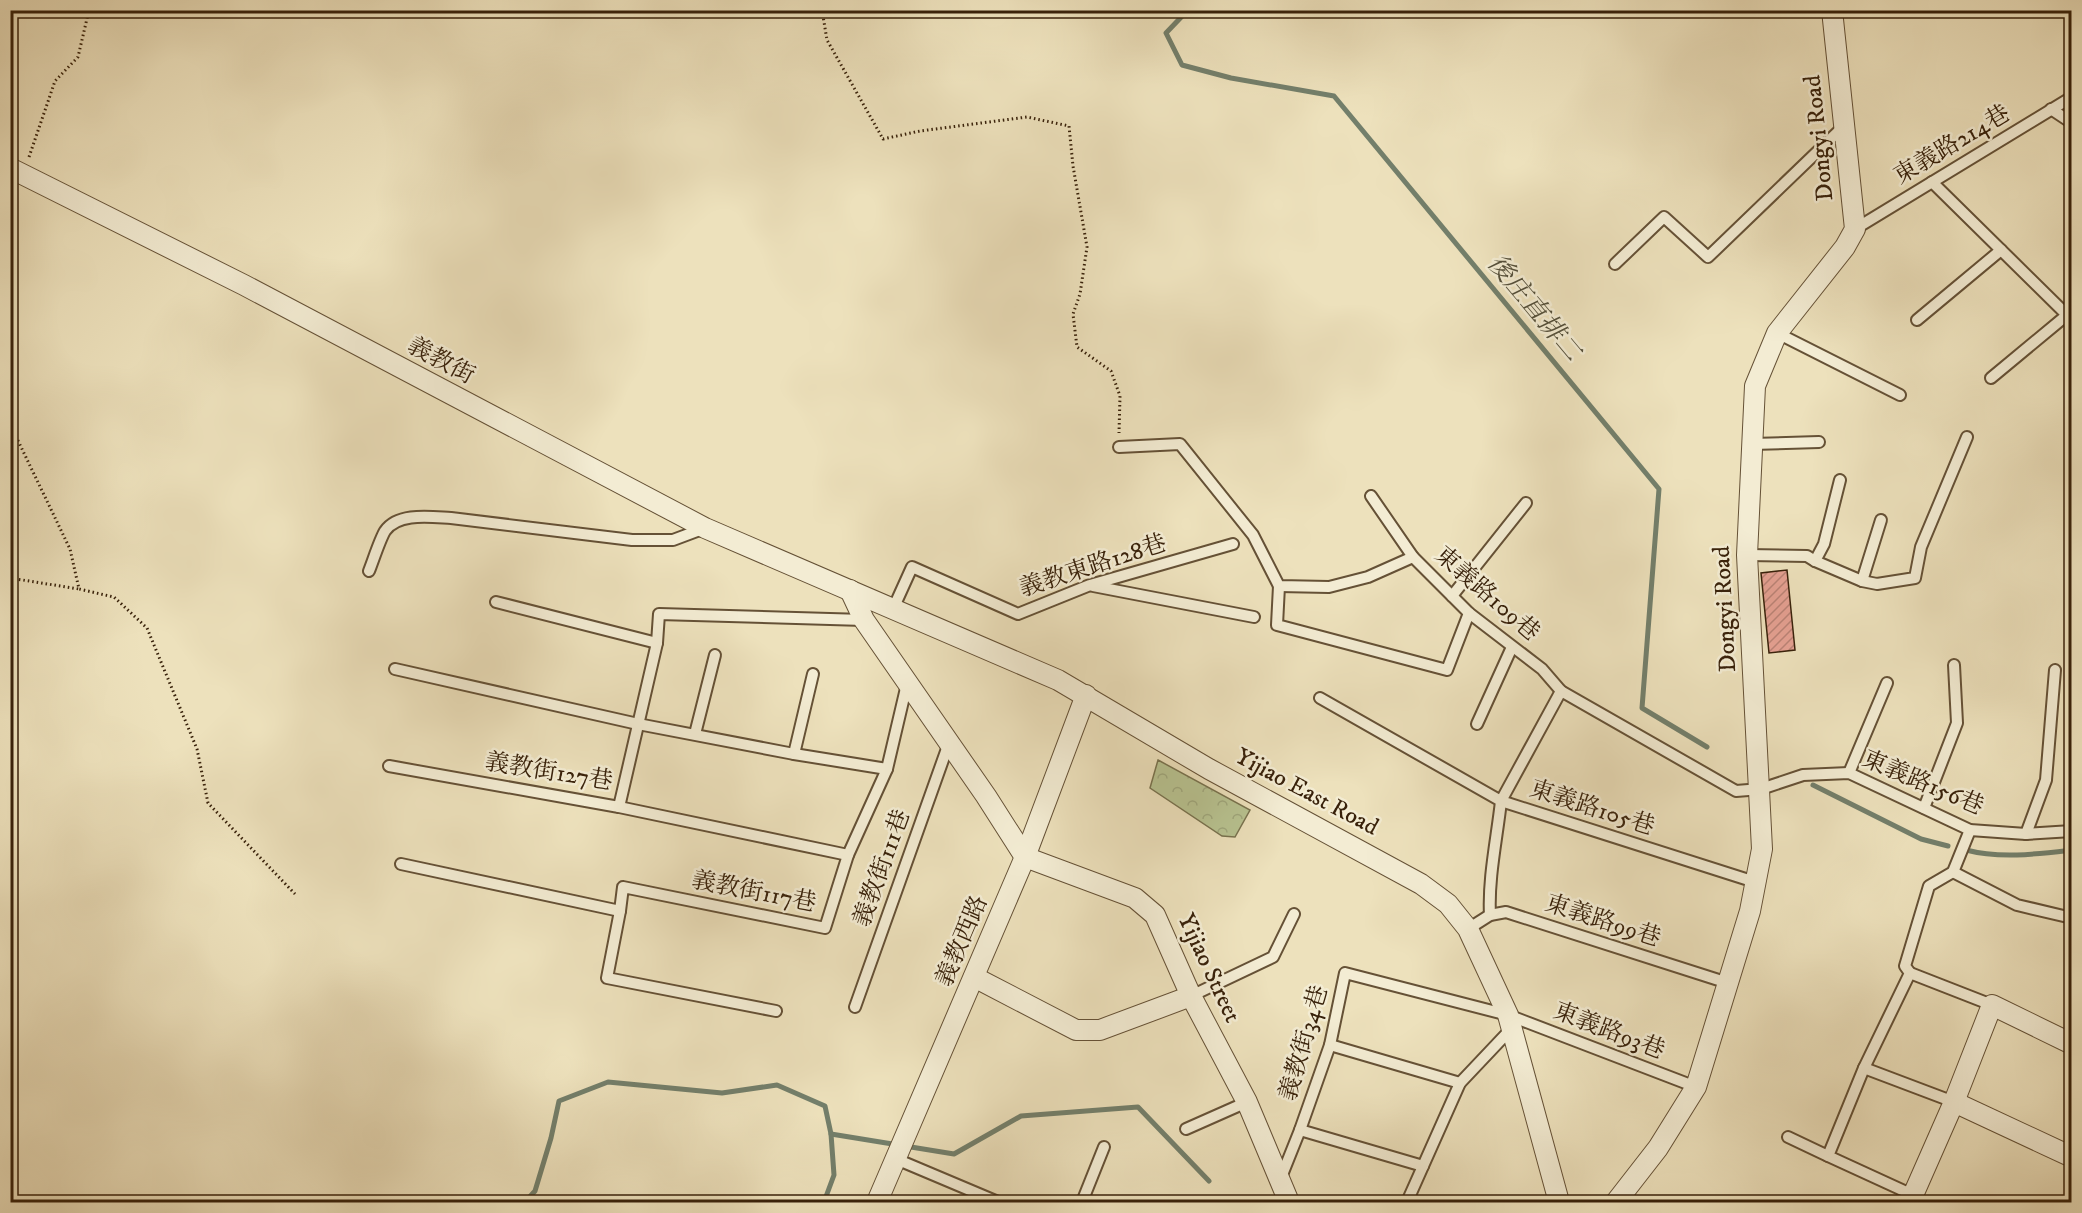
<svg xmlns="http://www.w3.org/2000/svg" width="2082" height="1213" font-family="'IM FELL DW Pica','Noto Serif TC',serif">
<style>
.forest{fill:url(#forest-crowns);stroke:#78724e;stroke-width:1.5}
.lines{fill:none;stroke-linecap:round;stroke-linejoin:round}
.stream{stroke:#737f6b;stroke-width:5}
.building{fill:url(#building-hatch);stroke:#38210a;stroke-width:1.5}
.service-casing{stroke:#655136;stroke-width:14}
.minor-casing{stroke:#655136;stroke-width:22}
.path{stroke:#38210a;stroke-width:3;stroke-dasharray:1.5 3;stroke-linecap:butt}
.service{stroke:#f3ecd3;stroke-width:10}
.minor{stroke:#f3ecd3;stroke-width:20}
.labels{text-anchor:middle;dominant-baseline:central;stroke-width:5;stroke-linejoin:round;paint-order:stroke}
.street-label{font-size:24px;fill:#38210a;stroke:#f3ecd3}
.water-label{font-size:26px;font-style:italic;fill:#55503b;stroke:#f3ecd3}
</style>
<defs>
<pattern id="forest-crowns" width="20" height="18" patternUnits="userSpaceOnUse" patternTransform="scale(1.5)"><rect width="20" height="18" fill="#b8c391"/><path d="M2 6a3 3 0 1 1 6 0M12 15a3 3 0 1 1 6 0" fill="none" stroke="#9fa77c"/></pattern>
<pattern id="building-hatch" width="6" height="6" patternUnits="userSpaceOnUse" patternTransform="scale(1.5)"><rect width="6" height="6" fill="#e6a193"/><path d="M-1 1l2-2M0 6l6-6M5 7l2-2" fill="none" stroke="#bb8376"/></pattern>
</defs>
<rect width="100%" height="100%" fill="#ede1bc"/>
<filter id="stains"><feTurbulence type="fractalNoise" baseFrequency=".00333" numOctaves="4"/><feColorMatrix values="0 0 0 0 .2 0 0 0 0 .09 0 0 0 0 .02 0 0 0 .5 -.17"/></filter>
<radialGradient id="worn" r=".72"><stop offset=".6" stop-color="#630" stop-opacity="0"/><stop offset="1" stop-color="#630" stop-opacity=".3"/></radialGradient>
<polygon class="forest" points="1158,760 1250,810 1235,837 1222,836 1150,788"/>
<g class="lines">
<g class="stream">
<polyline points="1188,10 1166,33 1182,65 1231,78 1334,96 1659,489 1642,708 1707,747"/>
<polyline points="1813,785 1921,839 1948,846"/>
<path d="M1966 850C2000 859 2038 854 2072 850"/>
<polyline points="831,1134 954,1154 1021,1116 1138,1107 1209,1181"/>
<polyline points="525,1202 535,1191 551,1138 559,1101 608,1082 722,1093 777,1085 825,1106 831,1134 834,1175 824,1202"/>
</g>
</g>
<polygon class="building" points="1787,570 1795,650 1769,653 1761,573"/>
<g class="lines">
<defs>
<g id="service">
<polyline points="2051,109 2072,123"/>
<polyline points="1932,182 2067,315 1991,378"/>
<polyline points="1855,229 2072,97"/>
<polyline points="1615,264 1664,217 1708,257 1843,127"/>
<polyline points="1917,320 2001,250"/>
<polyline points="1777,333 1900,395"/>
<polyline points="1752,444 1819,442"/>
<polyline points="1119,447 1180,444 1253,535 1279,586 1329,587 1368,577 1413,557 1469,613 1542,669 1561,691 1736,791 1761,789 1803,775 1849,773 1970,830 2026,834 2072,831"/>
<polyline points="1371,496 1413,557"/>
<polyline points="1747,555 1807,556 1815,561 1862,581 1877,584 1915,578 1921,547 1967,437"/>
<polyline points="1815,561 1824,544 1840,480"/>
<path d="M369 571C373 561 380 539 385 531 398 512 431 517 451 518L632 540H673L705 528"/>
<polyline points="1862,581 1881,520"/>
<polyline points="1093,586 1254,617"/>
<polyline points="1279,586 1277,625 1447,670 1469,613"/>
<polyline points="1452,596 1526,503"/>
<polyline points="496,602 657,643"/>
<polyline points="893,609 912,567 1018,614 1090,585 1233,544"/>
<polyline points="395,669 638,724 794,754 887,769"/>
<polyline points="1561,691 1501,801 1755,882"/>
<path d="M1320 698 1501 801C1497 838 1488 878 1490 915"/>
<polyline points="1477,724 1512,647"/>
<polyline points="695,734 715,655"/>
<polyline points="794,754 813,674"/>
<polyline points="389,766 619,807 657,643 659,614 864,620"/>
<polyline points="1849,773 1887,683"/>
<polyline points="619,807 848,855 887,769 907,684"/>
<polyline points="1924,808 1957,723 1954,665"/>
<polyline points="2026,834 2046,780 2055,670"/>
<polyline points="401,864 620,911 623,887 825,928 848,855"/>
<polyline points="1953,872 2017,905 2072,918"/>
<polyline points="620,911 607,978 776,1011"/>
<polyline points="1468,929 1490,915 1506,912 1728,983"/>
<polyline points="1910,973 1992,1005"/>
<polyline points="1191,996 1273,957 1294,914"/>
<polyline points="855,1007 949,743"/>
<polyline points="1330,1045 1460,1083"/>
<polyline points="1864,1068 1954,1102"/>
<polyline points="1186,1129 1247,1102"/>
<polyline points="1300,1130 1423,1166"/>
<polyline points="1788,1137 1828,1156"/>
<polyline points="896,1159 998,1202"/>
<polyline points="1280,1180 1300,1130 1330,1045 1345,973 1508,1015 1696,1087"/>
<polyline points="1913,1195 1828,1156 1864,1068 1910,973 1905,966 1929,886 1953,872 1970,830"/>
<polyline points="1082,1202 1104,1147"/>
<polyline points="1407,1202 1460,1083 1512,1028"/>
</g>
<g id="minor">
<polyline points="10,168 244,285 705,528 1058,680 1209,769 1421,884 1448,904 1468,929 1508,1015 1559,1202"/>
<polyline points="850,590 864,620 986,796 1025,857 1135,898 1155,915 1191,996 1247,1102 1289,1202"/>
<polyline points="974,977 1076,1030 1100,1030 1191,996"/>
<polyline points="1954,1102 2072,1157"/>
<polyline points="877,1202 1025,857 1086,695"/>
<polyline points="1616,1202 1658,1148 1696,1087 1750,911 1762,849 1747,555 1755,386 1777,333 1845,247 1855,229 1832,10"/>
<polyline points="1910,1202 1954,1102 1992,1005 2072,1044"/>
</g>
</defs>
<use href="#service" class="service-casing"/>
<use href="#minor" class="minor-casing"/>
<g class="path">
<polyline points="822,10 827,40 883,139 920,131 1027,117 1069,126 1073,166 1087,247 1080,294 1073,314 1077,347 1111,371 1120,396 1119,433"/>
<polyline points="29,157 55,81 78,57 89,10"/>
<polyline points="10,200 14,190"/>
<polyline points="10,424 70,549 79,589 114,597 147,628 197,749 208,803 295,894"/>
<polyline points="10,578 79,589"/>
</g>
<use href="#service" class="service"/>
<use href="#minor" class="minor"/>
</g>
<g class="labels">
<g class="street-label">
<text transform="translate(1819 138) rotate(-96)">Dongyi Road</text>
<text transform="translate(1952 145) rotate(-31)">東義路214巷</text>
<text transform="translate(441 361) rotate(28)">義教街</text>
<text transform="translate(1093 566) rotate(-18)">義教東路128巷</text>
<text transform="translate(1487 594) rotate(41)">東義路109巷</text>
<text transform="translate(1725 609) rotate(-93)">Dongyi Road</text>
<text transform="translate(549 772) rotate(9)">義教街127巷</text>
<text transform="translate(1923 783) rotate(23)">東義路156巷</text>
<text transform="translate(1307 792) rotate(28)">Yijiao East Road</text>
<text transform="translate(1592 808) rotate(18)">東義路105巷</text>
<text transform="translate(882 868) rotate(-70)">義教街111巷</text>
<text transform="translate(754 892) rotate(11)">義教街117巷</text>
<text transform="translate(1603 921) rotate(18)">東義路99巷</text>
<text transform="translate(962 941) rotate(-67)">義教西路</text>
<text transform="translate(1209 968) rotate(65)">Yijiao Street</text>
<text transform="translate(1609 1031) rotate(21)">東義路93巷</text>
<text transform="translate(1304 1043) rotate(-74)">義教街34巷</text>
</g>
<g class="water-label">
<text transform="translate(1534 308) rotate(50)">後庄直排二</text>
</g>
</g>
<rect width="2082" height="1213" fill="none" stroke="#ede1bc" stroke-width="36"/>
<rect x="12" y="12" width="2058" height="1189" fill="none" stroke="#38210a" stroke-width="3"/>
<rect x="18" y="18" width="2046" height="1177" fill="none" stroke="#38210a" stroke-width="1.5"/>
<rect width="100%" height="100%" filter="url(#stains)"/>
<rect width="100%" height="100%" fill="url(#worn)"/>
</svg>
